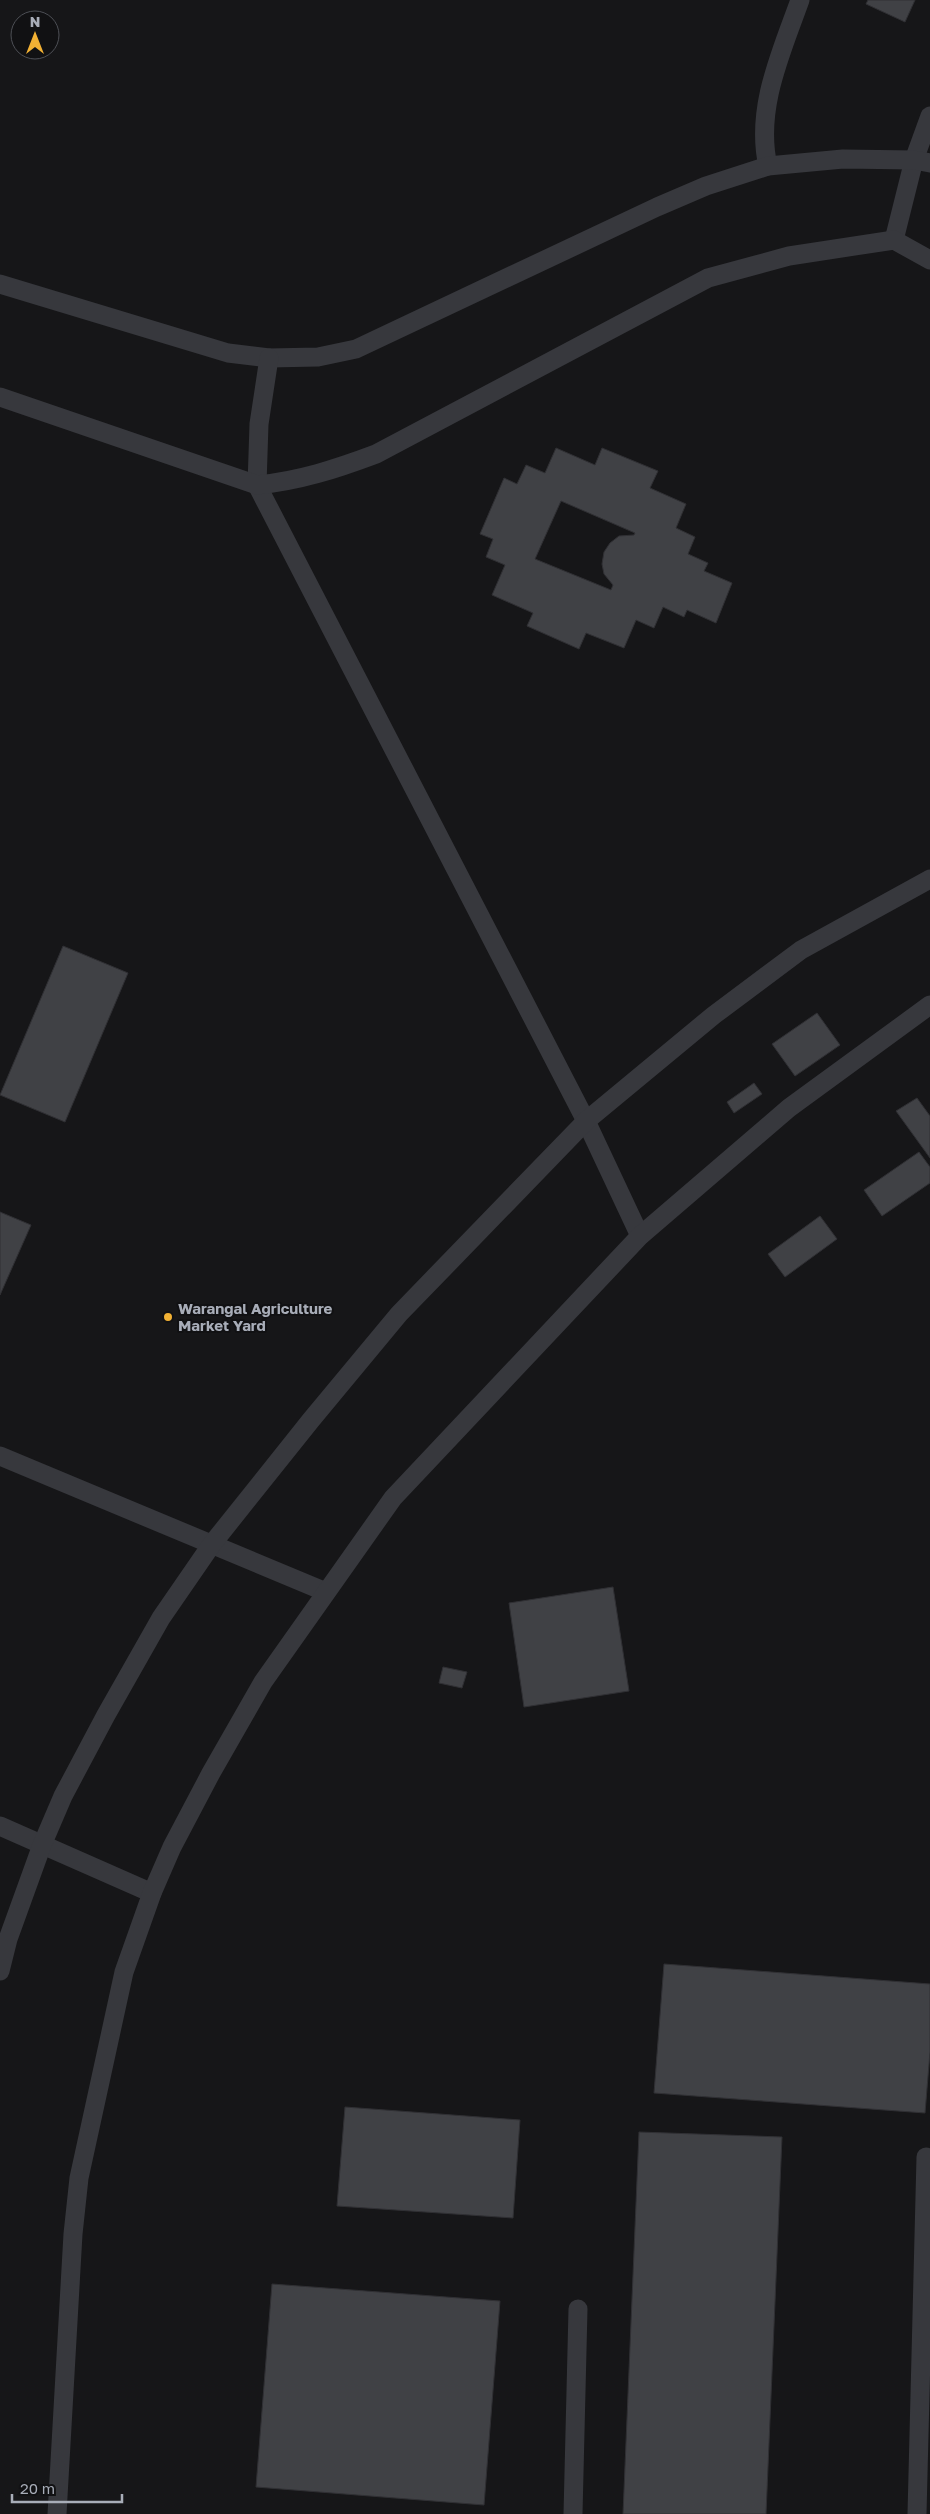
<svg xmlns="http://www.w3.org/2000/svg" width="930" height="2514" font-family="'Golos Text',sans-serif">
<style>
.building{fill:#404145;stroke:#303034;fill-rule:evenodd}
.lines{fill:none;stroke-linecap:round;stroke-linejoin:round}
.lane{stroke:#37383d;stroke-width:19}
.poi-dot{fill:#f2b134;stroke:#111113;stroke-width:2}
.labels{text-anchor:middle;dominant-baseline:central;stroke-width:4;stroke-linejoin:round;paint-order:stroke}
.poi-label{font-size:15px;font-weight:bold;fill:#a8adb8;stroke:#111113;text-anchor:start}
</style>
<rect width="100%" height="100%" fill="#161618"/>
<g class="building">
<polygon points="868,0 915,0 905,22 866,4"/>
<path d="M556 448 595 465 602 448 658 471 650 488 686 504 676 528 695 537 688 554 708 563 704 571 732 583 716 623 687 610 684 617 663 607 654 628 636 620 624 648 586 633 579 649 527 626 533 613 492 595 505 565 486 557 493 539 480 534 504 478 517 484 526 465 545 473ZM561 501 635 533 634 535 619 536 610 543 604 552 602 564 604 574 613 585 611 590 535 559Z"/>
<polygon points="63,946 128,973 65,1122 0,1095"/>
<polygon points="817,1013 840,1045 795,1076 772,1044"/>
<polygon points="754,1083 762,1094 734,1113 727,1102"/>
<polygon points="917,1098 930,1116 930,1158 896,1111"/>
<polygon points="919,1152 930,1167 930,1183 882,1216 864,1190"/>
<polygon points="0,1212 31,1225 0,1295"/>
<polygon points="820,1216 837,1239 785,1277 768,1254"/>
<polygon points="613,1587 629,1691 524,1707 509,1603"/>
<polygon points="443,1667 467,1672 462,1688 439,1683"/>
<polygon points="664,1964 930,1984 930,2052 925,2113 654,2093"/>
<polygon points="345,2107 520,2120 513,2218 337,2206"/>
<polygon points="639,2132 782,2137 766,2514 623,2514"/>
<polygon points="272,2284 500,2301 484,2505 256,2487"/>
</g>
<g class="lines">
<g class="lane">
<path d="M768 166C755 109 781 53 800 0"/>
<polyline points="894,240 914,160 930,116"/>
<polyline points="0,284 228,353 269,358 318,357 356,349 657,207 706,186 768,166 843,159 914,160 930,163"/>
<polyline points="269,358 259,424 257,485 586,1121 640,1236"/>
<path d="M0 397 257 485C299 481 336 469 376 454L708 278 789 256 894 240 930 260"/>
<polyline points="0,1456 326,1592"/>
<polyline points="0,1826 152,1893"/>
<polyline points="0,1971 8,1939 42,1845 63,1796 106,1715 161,1618 212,1544 311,1420 399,1314 586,1121 714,1015 801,950 930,879"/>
<polyline points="57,2514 73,2234 79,2178 124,1972 152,1893 172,1847 211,1773 263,1682 393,1498 640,1236 789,1108 930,1005"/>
<polyline points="573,2514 578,2309"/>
<polyline points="917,2514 926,2157"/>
</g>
</g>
<circle class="poi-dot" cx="168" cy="1317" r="5"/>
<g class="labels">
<g class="poi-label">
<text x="178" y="1308">Warangal Agriculture<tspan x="178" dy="17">Market Yard</tspan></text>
</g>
</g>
<g transform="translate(35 35)"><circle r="24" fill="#111113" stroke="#4d4f55"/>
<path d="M0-4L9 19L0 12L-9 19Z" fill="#f2b134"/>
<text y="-8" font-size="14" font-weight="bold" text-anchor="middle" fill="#a8adb8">N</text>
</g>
<path d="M12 2494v8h110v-8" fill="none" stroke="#a8adb8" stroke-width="2.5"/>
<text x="20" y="2494" font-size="15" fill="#a8adb8" stroke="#111113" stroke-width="4" paint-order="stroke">20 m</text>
</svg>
